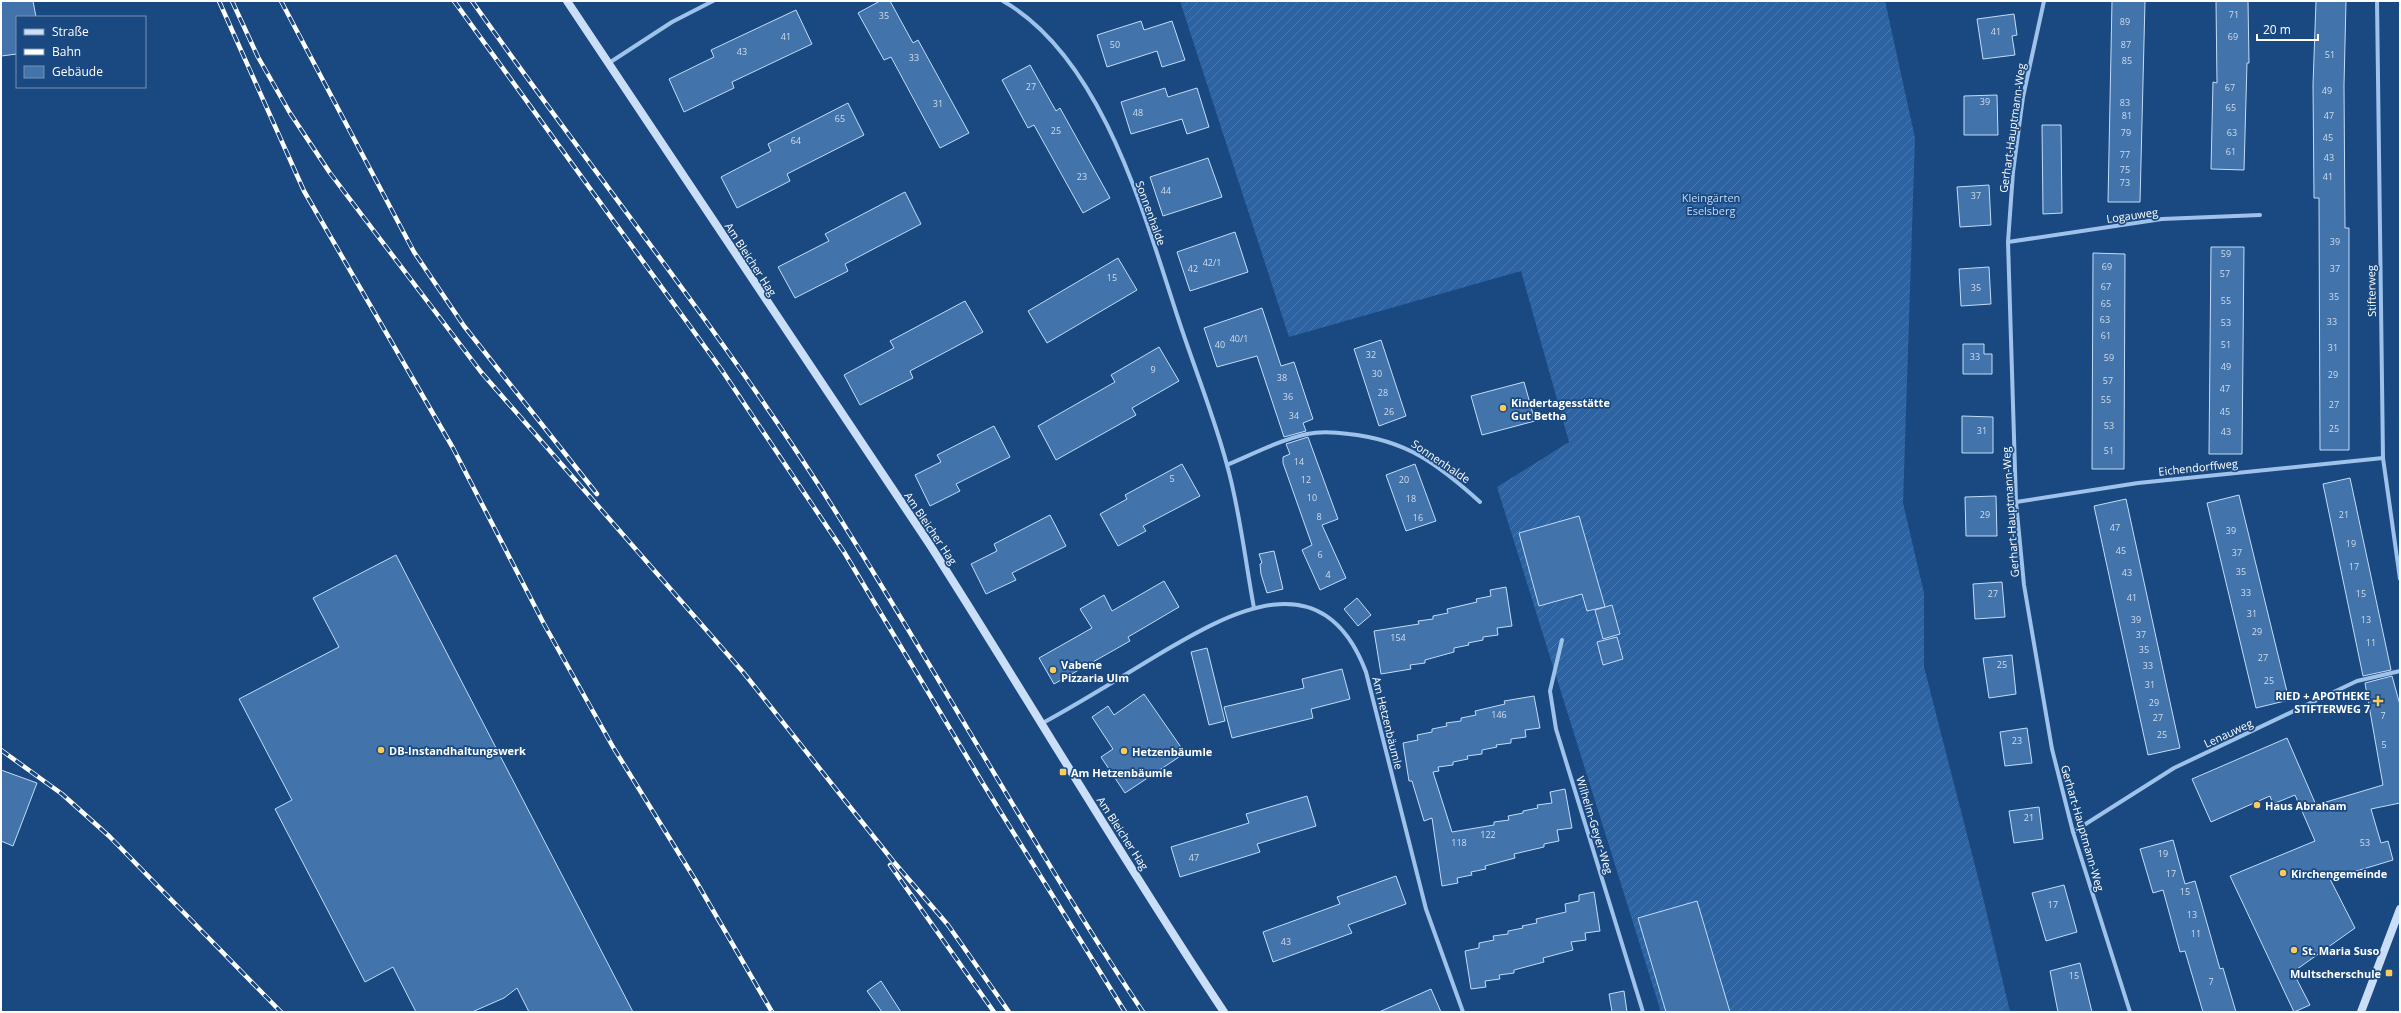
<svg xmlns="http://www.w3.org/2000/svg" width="2401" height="1013" font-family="'Open Sans',sans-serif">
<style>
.garden{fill:url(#garden-furrows)}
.building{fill:#4373ab;stroke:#c2dcf8}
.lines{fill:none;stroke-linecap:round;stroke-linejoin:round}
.street{stroke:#9ec2ea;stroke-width:4}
.secondary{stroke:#cadef8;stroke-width:8}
.rail-casing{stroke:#fff;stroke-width:4.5}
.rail{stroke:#1a4981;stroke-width:3;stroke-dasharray:9;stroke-linecap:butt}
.poi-dot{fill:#fcca5a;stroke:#1a4981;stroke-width:1.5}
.labels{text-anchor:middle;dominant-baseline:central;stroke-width:3.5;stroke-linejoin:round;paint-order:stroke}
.number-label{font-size:9px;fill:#d0dcea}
.street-label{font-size:11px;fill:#fff;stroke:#1a4981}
.park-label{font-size:11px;fill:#c2dcf8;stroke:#1a4981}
.poi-label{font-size:11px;font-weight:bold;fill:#fff;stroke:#1a4981;text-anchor:start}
</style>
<defs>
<pattern id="garden-furrows" width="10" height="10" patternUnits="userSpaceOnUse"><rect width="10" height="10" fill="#2d63a0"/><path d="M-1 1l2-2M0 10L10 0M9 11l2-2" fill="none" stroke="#4c7aae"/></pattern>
</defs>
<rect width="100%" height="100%" fill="#1a4981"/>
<polygon class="garden" points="1180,1 1885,1 1915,138 1903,503 1924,593 1924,667 1981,889 2010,1012 1661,1012 1497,487 1569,442 1521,271 1289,337"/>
<g class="building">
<polygon points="1,1 33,1 36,17 17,17 17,54 1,56"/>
<polygon points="880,1 890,1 913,43 918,40 969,133 940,148 891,57 884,60 858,13"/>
<polygon points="2112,1 2145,1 2140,202 2108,202"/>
<polygon points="2216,1 2248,1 2249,63 2247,63 2244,170 2211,169 2213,82 2217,83"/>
<polygon points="2316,1 2346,1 2344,85 2345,228 2349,228 2349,450 2320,450 2319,198 2314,198 2313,85"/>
<polygon points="796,10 812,44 732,82 734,88 684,112 669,79 714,57 711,50"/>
<polygon points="2014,14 2017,35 2012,36 2015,55 1983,59 1977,19"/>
<polygon points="1141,21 1144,30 1172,21 1185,60 1162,67 1157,51 1107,67 1097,35"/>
<polygon points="1030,65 1056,111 1060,108 1110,198 1083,213 1034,125 1028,128 1002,80"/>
<polygon points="1165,88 1168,97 1197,88 1209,127 1187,134 1182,119 1131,134 1121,102"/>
<polygon points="1997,95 1998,135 1964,135 1964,96"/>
<polygon points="848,103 864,135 787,174 790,181 737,208 721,177 771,151 768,144"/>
<polygon points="2042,125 2061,125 2062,213 2043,214"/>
<polygon points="1208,158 1222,197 1163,216 1150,177"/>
<polygon points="1989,185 1991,225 1960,227 1957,187"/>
<polygon points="905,192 921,224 845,264 848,271 795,298 778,267 829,241 825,234"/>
<polygon points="1235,232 1248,272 1190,291 1177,252"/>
<polygon points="2211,247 2244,247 2242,454 2209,454"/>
<polygon points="2093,253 2125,254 2124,469 2092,469"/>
<polygon points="1118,258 1137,290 1047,343 1028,311"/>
<polygon points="1989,267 1991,304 1961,306 1959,269"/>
<polygon points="965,301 983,332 910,371 913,378 860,405 844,375 894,348 890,341"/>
<polygon points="1262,308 1281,366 1294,362 1313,419 1303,423 1306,431 1284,437 1257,356 1217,367 1204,328"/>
<polygon points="1381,340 1406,416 1379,426 1354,349"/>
<polygon points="1963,344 1984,344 1984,354 1992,354 1992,374 1963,374"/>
<polygon points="1159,347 1179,381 1132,408 1136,415 1056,460 1038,426 1115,382 1111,375"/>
<polygon points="1524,382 1535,421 1482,435 1471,396"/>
<polygon points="1962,416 1993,417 1993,453 1962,453"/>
<polygon points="994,426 1010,457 956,484 960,491 930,506 915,475 941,462 937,455"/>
<polygon points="1308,437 1338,519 1322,525 1346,578 1320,590 1302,550 1312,545 1283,463 1283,457 1290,454 1286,444"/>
<polygon points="1182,464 1200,496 1143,526 1146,531 1118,546 1100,514 1127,499 1125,495"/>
<polygon points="1415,464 1436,521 1406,531 1386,475"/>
<polygon points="2350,478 2391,670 2363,676 2323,484"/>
<polygon points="2239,495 2289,700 2256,708 2207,503"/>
<polygon points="1996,496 1997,536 1966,536 1965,497"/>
<polygon points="2126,499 2180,748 2148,755 2094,506"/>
<polygon points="1050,515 1066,546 1012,573 1016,580 986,594 971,564 997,551 994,544"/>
<polygon points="1579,516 1605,607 1587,611 1582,594 1539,606 1519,533"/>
<polygon points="1274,551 1283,589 1267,593 1261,574 1260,564 1262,563 1259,554"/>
<polygon points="396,555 633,1012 529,1012 517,988 504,998 472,1012 416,1012 393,967 365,982 275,809 292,800 239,699 339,647 313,598"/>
<polygon points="1164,581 1179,607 1128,637 1130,641 1054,684 1039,658 1092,628 1080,609 1104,595 1112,611"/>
<polygon points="2002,582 2005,617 1975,619 1973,584"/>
<polygon points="1506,587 1512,626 1497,628 1498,635 1483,637 1483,640 1468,643 1469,645 1454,648 1454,652 1425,660 1425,663 1410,665 1411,669 1381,674 1374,631 1419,624 1418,621 1433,619 1433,616 1448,613 1447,609 1477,602 1476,599 1491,596 1490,590"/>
<polygon points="1357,598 1371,615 1358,626 1344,609"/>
<polygon points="1612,605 1620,634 1603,639 1595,610"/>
<polygon points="1617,637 1623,659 1603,665 1597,642"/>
<polygon points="1207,648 1225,721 1209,725 1191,652"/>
<polygon points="2012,655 2016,694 1989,698 1983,658"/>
<polygon points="1342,669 1350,699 1311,709 1313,718 1232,738 1224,707 1304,688 1302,679"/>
<polygon points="2392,676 2400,705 2400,803 2371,809 2381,843 2388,841 2393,860 2330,879 2355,928 2293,972 2310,1005 2294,1012 2230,876 2315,841 2295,795 2273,804 2270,796 2211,822 2192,779 2287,738 2316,805 2383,785 2365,683"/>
<polygon points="1144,694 1185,753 1125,793 1101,757 1113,749 1092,717 1108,706 1114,715"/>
<polygon points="1534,696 1540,728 1525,730 1526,737 1511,739 1511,743 1496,745 1497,747 1482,750 1482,754 1467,756 1468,759 1453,762 1453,765 1438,767 1439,771 1433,772 1452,832 1494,825 1494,822 1509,820 1508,816 1523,813 1523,811 1538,808 1537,805 1552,803 1550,792 1565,789 1572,828 1557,830 1559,841 1544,844 1544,847 1514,854 1515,858 1485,866 1486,869 1471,872 1472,875 1457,878 1458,883 1442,886 1432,818 1424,821 1412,781 1409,781 1403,743 1418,740 1417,735 1432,732 1432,729 1447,726 1446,723 1461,721 1461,718 1476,715 1475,711 1505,704 1504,701"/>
<polygon points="2027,728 2032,763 2005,766 2000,732"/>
<polygon points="1,770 37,783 13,846 1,841"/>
<polygon points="1307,796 1316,826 1257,844 1260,852 1180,877 1171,847 1249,823 1246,814"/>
<polygon points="2039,807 2043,839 2014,843 2009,811"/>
<polygon points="2173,840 2185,884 2195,881 2220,969 2223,968 2236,1012 2203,1012 2185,951 2180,952 2163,890 2153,893 2140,849"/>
<polygon points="1396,876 1406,904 1348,925 1352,933 1273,962 1263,932 1340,904 1337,897"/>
<polygon points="2064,885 2077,932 2046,941 2032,893"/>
<polygon points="1594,892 1600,931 1585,933 1586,940 1571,942 1573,950 1543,958 1544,962 1514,970 1514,973 1499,975 1500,979 1485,981 1486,987 1471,989 1465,951 1479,948 1479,943 1494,940 1493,936 1508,934 1508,931 1523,928 1522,926 1537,923 1536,919 1566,912 1565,904 1579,901 1579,895"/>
<polygon points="1697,901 1730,1012 1666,1012 1638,918"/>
<polygon points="2080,963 2092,1012 2058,1012 2050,971"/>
<polygon points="881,981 901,1012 882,1012 867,991"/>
<polygon points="1431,989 1441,1012 1379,1012"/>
<polygon points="1624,991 1627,1012 1612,1012 1609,994"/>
</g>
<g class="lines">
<g class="street">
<path d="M1003 1C1103 58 1144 215 1178 318 1194 367 1214 416 1227 465 1240 511 1245 560 1254 608"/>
<polyline points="2044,1 2023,97 2013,172 2008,242 2016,502 2024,585 2052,749 2073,832 2130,1012"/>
<polyline points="2377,1 2383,458 2400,579"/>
<polyline points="609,63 672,22 713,1"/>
<polyline points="2008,242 2162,219 2260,215"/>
<path d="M1227 465C1253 454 1280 440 1307 434 1321 431 1334 432 1349 434 1406 440 1438 464 1480 502"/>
<polyline points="2016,502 2138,483 2383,458"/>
<polyline points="1562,640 1550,691 1556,729 1643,1012"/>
<path d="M1041 724C1080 703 1118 679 1156 656 1230 612 1323 558 1366 672L1426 909 1463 1012"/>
<polyline points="2073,832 2174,768 2357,681 2400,671"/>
</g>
<g class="secondary">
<path d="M567 1 930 545C1029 700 1122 859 1224 1012"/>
<polyline points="2361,1012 2400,909"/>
</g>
<defs>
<g id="rail">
<polyline points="219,1 304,191 453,448 544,624 613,747 696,881 772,1012"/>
<polyline points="232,1 258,57 290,113 330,173 481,372 743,672 893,861 948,925 1009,1012"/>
<polyline points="281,1 414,252 464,326 597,494"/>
<polyline points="454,1 721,369 844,552 982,782 1125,1012"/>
<path d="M472 1C587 164 712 320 820 487 931 660 1029 841 1143 1012"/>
<polyline points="1,750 62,794 109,836 281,1012"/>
<polyline points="890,865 994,1012"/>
</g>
</defs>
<use href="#rail" class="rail-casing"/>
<use href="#rail" class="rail"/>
</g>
<g class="poi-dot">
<circle cx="1503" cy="408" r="4"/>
<circle cx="1053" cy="670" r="4"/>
<path d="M2376 695h4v4h4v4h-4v4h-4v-4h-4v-4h4z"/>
<circle cx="381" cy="750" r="4"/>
<circle cx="1124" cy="751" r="4"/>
<rect x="1059" y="768" width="8" height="8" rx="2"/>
<circle cx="2257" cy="805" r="4"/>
<circle cx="2283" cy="873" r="4"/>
<circle cx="2294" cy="950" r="4"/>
<rect x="2385" y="969" width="8" height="8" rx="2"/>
</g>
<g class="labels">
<g class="number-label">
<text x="2234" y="14">71</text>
<text x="884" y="15">35</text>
<text x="2125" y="21">89</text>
<text x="1996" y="31">41</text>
<text x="786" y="36">41</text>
<text x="2233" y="36">69</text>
<text x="1115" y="44">50</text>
<text x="2126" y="44">87</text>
<text x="742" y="51">43</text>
<text x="2330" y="54">51</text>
<text x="914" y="57">33</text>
<text x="2127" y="60">85</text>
<text x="1031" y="86">27</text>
<text x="2230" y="87">67</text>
<text x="2327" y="90">49</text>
<text x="1985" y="101">39</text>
<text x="2125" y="102">83</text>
<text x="938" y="103">31</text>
<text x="2231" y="107">65</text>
<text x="1138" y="112">48</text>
<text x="2127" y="115">81</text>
<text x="2329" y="115">47</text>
<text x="840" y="118">65</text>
<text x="1056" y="130">25</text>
<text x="2126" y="132">79</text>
<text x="2232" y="132">63</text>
<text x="2328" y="137">45</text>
<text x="796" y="140">64</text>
<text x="2231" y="151">61</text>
<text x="2125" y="154">77</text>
<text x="2329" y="157">43</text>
<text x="2125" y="169">75</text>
<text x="1082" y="176">23</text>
<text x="2328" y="176">41</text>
<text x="2125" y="182">73</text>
<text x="1166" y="190">44</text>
<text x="1976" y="195">37</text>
<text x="2335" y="241">39</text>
<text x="2226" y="253">59</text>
<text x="1212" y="262">42/1</text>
<text x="2107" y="266">69</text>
<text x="1193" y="268">42</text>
<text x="2335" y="268">37</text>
<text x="2225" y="273">57</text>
<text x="1112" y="277">15</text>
<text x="2106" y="286">67</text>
<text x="1976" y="287">35</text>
<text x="2334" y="296">35</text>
<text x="2226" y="300">55</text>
<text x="2106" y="303">65</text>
<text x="2105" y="319">63</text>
<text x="2332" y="321">33</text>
<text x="2226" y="322">53</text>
<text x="2106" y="335">61</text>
<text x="1239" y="338">40/1</text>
<text x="1220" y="344">40</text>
<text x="2226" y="344">51</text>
<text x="2333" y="347">31</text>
<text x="1371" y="354">32</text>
<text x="1975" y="356">33</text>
<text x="2109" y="357">59</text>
<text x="2226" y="366">49</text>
<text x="1153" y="369">9</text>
<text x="1377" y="373">30</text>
<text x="2333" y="374">29</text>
<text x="1282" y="377">38</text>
<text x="2108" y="380">57</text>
<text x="2225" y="388">47</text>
<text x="1383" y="392">28</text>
<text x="1288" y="396">36</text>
<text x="2106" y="399">55</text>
<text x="2334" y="404">27</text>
<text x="1389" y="411">26</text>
<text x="2225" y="411">45</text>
<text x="1294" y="415">34</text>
<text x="2109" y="425">53</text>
<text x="2334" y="428">25</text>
<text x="1982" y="430">31</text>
<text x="2226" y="431">43</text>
<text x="2109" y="450">51</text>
<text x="1299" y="461">14</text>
<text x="1172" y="478">5</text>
<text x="1306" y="479">12</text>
<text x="1404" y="479">20</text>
<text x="1312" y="497">10</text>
<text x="1411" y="498">18</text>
<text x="1985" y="514">29</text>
<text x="2344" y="514">21</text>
<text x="1319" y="516">8</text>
<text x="1418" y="517">16</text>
<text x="2115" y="527">47</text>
<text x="2231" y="530">39</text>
<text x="2351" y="543">19</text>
<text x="2121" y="550">45</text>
<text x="2237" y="552">37</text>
<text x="1320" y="554">6</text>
<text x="2354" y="566">17</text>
<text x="2241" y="571">35</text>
<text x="2127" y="572">43</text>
<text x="1328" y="574">4</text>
<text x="2246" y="592">33</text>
<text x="1993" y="593">27</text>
<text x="2361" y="593">15</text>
<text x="2132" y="597">41</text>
<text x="2252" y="613">31</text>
<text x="2136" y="619">39</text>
<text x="2366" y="619">13</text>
<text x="2257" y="631">29</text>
<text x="2141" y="634">37</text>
<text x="1398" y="637">154</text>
<text x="2371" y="642">11</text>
<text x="2144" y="649">35</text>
<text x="2263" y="657">27</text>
<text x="2002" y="664">25</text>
<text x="2148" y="665">33</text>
<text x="2269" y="680">25</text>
<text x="2150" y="684">31</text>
<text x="2154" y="702">29</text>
<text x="1499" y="714">146</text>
<text x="2383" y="715">7</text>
<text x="2158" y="717">27</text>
<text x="2162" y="734">25</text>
<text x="2017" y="740">23</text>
<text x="2384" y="744">5</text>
<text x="2029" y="817">21</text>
<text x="1488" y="834">122</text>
<text x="1459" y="842">118</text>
<text x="2365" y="842">53</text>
<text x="2163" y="853">19</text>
<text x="1194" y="857">47</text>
<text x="2171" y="873">17</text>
<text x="2185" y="891">15</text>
<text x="2053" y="904">17</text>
<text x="2192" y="914">13</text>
<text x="2196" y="933">11</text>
<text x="1286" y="941">43</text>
<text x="2074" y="975">15</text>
<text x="2211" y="981">7</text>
</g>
<g class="street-label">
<text transform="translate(2012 128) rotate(-82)">Gerhart-Hauptmann-Weg</text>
<text transform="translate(1151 213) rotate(70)">Sonnenhalde</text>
<text transform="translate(2132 215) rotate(-8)">Logauweg</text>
<text transform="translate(751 259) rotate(57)">Am Bleicher Hag</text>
<text transform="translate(2371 291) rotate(-91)">Stifterweg</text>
<text transform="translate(1441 461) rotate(34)">Sonnenhalde</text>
<text transform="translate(2198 467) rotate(-6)">Eichendorffweg</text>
<text transform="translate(2010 512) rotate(-94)">Gerhart-Hauptmann-Weg</text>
<text transform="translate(931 528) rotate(56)">Am Bleicher Hag</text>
<text transform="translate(1388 723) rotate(76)">Am Hetzenbäumle</text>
<text transform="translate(2228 733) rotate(-25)">Lenauweg</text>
<text transform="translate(1595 825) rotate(73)">Wilhelm-Geyer-Weg</text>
<text transform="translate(2083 828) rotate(74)">Gerhart-Hauptmann-Weg</text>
<text transform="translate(1123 833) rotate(57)">Am Bleicher Hag</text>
</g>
<g class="park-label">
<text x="1711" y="197">Kleingärten<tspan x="1711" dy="13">Eselsberg</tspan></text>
</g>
<g class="poi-label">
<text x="1511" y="402">Kindertagesstätte<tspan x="1511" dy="13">Gut Betha</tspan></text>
<text x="1061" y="664">Vabene<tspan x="1061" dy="13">Pizzaria Ulm</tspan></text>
<text x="2370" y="695" text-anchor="end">RIED + APOTHEKE<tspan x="2370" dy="13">STIFTERWEG 7</tspan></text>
<text x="389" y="750">DB-Instandhaltungswerk</text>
<text x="1132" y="751">Hetzenbäumle</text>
<text x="1071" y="772">Am Hetzenbäumle</text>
<text x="2265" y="805">Haus Abraham</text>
<text x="2291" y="873">Kirchengemeinde</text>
<text x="2302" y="950">St. Maria Suso</text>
<text x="2381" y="973" text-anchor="end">Multscherschule</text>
</g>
</g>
<rect width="2401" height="1013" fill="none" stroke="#ffffff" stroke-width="4"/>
<rect x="16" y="16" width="130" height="72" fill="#1a4981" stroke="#7692b3"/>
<rect x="24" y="29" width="20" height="6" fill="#cadef8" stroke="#7692b3"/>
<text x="52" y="36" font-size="12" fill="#ffffff">Straße</text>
<rect x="24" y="49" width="20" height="6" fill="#ffffff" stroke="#7692b3"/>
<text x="52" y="56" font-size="12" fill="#ffffff">Bahn</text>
<rect x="24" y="66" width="20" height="12" fill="#4373ab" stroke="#7692b3"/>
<text x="52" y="76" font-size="12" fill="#ffffff">Gebäude</text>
<path d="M2257 34v6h61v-6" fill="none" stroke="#ffffff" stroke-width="2"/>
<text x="2263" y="34" font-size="12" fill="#ffffff" stroke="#1a4981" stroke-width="3" paint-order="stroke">20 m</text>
</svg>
